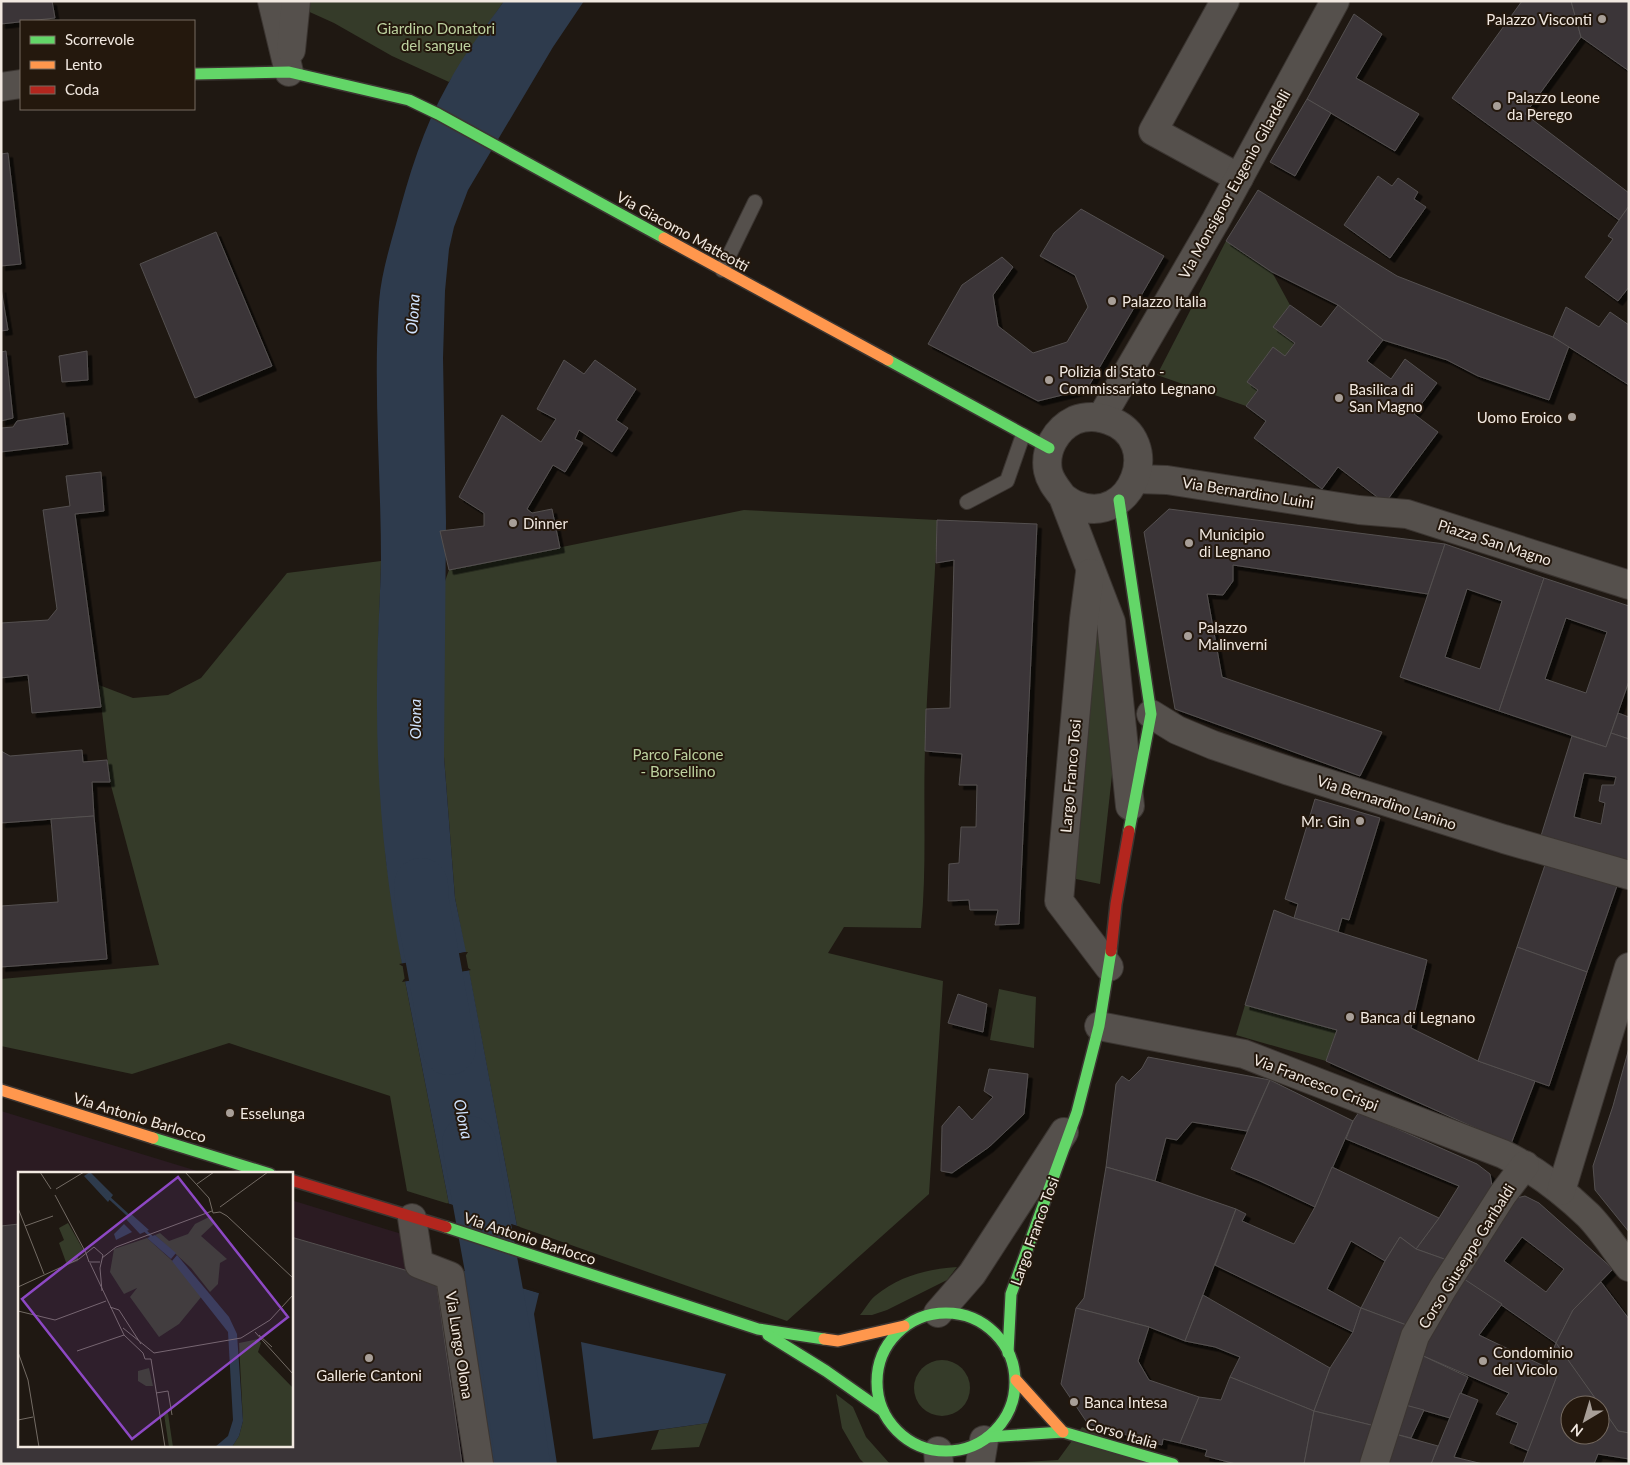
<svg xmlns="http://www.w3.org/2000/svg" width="1630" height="1465" font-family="Lato,sans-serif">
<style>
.commercial{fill:#2b1b22}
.green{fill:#353b29}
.water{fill:#2e3b4d}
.pier{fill:#1f1812}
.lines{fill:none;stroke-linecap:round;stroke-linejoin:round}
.river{stroke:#2e3b4d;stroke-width:54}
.building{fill:#3b3537;stroke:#545050;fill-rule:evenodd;filter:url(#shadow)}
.lane-casing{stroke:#3b3531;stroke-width:16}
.street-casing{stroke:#3b3531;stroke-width:30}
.fast-casing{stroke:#3b3531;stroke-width:14}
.slow-casing{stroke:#3b3531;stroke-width:14}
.jam-casing{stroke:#3b3531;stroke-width:14}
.lane{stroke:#55504c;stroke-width:14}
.street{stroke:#55504c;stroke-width:28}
.fast{stroke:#63d668;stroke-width:11}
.slow{stroke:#ff974d;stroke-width:11}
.jam{stroke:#b3261e;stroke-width:11}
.poi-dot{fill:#a89f98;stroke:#24180d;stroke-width:2}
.labels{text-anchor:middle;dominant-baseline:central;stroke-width:4;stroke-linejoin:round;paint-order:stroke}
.poi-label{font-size:15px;fill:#f1e8e0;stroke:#24180d;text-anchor:start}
.park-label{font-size:15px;fill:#bdd19f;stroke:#24180d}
.street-label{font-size:15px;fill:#f1e8e0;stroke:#24180d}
.water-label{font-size:16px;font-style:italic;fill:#d0e3fe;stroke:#24180d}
.inset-river{fill:none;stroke:#2e3b4d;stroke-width:2.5}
.inset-road{fill:none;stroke:#736b64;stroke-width:1}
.view{fill:#8d48c4;fill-opacity:0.15;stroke:#8d48c4;stroke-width:2.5}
.inset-edge{fill:none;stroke:#f1e8e0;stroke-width:2.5}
</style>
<defs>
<filter id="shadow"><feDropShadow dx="4.5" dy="4.5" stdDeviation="0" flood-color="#0009"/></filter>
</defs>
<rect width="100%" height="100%" fill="#1f1812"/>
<polygon class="commercial" points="1,1111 207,1174 19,1174 19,1446 291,1446 291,1200 405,1235 444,1278 471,1464 1,1464"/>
<g class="green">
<polygon points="302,1 504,1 449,82 392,56 334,23 303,9"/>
<polygon points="1226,241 1272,272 1290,305 1273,327 1295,343 1285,356 1273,348 1247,382 1258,390 1246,406 1157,375"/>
<path d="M744 510 937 520C935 597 927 673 925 749 923 809 927 868 921 928L844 927 828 953 943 981 929 1194 787 1321 517 1226 455 898 444 757V584L449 570Z"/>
<polygon points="381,561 377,687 386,860 405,981 449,1204 407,1191 390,1096 229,1043 132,1074 1,1046 1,979 159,965 110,782 99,685 133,698 168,695 201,678 287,573"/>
<polygon points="1096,621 1113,766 1100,884 1071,878"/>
<polygon points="999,989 1036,997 1034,1048 990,1040"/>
<polygon points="1245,1005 1337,1030 1326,1061 1236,1035"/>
<path d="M957 1267 947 1280 887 1310 872 1315H860C865 1309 869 1301 875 1296 899 1276 927 1269 957 1267Z"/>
<circle cx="942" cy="1388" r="28"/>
<polygon points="836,1394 853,1407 866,1437 890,1464 865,1464 860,1459 842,1428"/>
<polygon points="708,1423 699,1447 651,1450 659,1430"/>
<polygon points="1082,1427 1168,1464 990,1464 1058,1460"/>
</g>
<g class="water">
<path d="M504 1H584L553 47 468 190 454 227 449 249 445 291 443 358 446 522 444 757 455 898 466 952 402 964C384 873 376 779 377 686 377 644 380 603 381 561 381 475 373 388 379 302 381 276 389 249 396 224 409 175 423 128 448 84 463 55 485 28 504 1Z"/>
<polygon points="469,970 517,1226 449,1204 405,981"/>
<polygon points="461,1269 539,1293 534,1314 557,1464 491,1464"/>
<polygon points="581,1342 726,1374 708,1423 593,1439"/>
</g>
<g class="pier">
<polygon points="466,952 468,952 466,955 402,966 399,964"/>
<polygon points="468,968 471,970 402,982 404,979"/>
<polygon points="447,1203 517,1226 520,1227 516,1228 449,1206"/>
<polygon points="460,1267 540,1291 542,1294 458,1269"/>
</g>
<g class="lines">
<g class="river">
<polyline points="421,885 422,902 449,1048"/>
<polyline points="469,1143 508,1358 523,1464"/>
</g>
</g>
<g class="building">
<polygon points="1,1 52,1 55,18 1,24"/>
<polygon points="1522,1 1571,1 1581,37 1525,114 1629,193 1629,206 1619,220 1452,98"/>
<polygon points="1571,1 1629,1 1629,71 1581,37"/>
<polygon points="1354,14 1382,34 1356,78 1419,114 1395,151 1307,99"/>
<polygon points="1307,99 1331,113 1295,176 1270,162"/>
<polygon points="8,153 21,264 1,266 1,154"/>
<polygon points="1378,176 1392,186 1398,178 1418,192 1414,199 1426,207 1390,258 1344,225"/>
<polygon points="1258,190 1397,276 1553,337 1569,346 1549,400 1478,376 1447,360 1383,340 1338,305 1272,272 1226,241"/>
<polygon points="1629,206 1629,287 1618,301 1585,277 1613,239 1608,236"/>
<polygon points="1081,209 1164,256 1087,389 1038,401 928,344 962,285 1002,257 1013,267 993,295 998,326 1033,353 1067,342 1088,307 1075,275 1040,256 1054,233"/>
<polygon points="216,232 272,366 195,398 140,264"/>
<polygon points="1,288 8,330 1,331"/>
<polygon points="1290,305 1321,327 1338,305 1383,340 1367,361 1391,379 1405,359 1437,383 1414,414 1438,432 1385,503 1338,467 1322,489 1254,438 1266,421 1246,406 1258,390 1247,382 1273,347 1285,356 1295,343 1273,327"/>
<polygon points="1566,307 1599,327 1610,312 1629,325 1629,385 1553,337"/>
<polygon points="6,351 13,418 1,421 1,352"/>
<polygon points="87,351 88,380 62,382 59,356"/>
<polygon points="564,360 584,374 595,360 636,389 616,420 628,428 612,452 579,430 575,439 583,443 565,472 553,465 527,509 532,513 552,509 560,548 449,570 440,531 484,526 484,513 459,497 502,415 541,442 556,419 537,409"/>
<polygon points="64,413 68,444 1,452 1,428 13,427 17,421"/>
<polygon points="101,472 104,511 75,514 101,707 32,713 28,675 1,678 1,623 48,620 57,609 43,510 70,506 66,476"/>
<polygon points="1169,509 1445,544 1428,594 1233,565 1233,581 1223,595 1207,594 1222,677 1382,732 1360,776 1175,709 1144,532"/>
<polygon points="937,520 1037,524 1019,924 995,925 998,910 970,910 969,900 948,901 949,864 959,863 961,827 976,827 977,785 959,785 962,754 925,751 926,709 950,708 954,560 936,563"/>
<path d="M1445 544 1544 578 1499 711 1400 677ZM1467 589 1502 601 1480 669 1445 657Z"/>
<path d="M1544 578 1629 606V681L1606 747 1499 711ZM1566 618 1607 632 1586 693 1545 679Z"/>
<polygon points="1618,713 1629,717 1629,739 1611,733"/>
<path d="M1611 733 1629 739V869L1540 839 1572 736 1606 747ZM1584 773 1616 777 1614 785H1602L1599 801 1605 803 1601 824 1574 817Z"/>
<polygon points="82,750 83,762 107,760 110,782 92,782 94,816 1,823 1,751 10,756"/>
<polygon points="1315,799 1380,818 1349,920 1342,918 1338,932 1294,918 1298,904 1285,899"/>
<polygon points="94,816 107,959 1,967 1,906 58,902 51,819"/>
<polygon points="1547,859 1618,883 1587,972 1517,947"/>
<polygon points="1274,910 1294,918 1427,960 1411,1028 1478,1061 1535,1081 1511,1144 1326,1061 1337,1030 1245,1005"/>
<polygon points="1517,947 1587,972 1549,1086 1478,1061"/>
<polygon points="958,994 987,1004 983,1032 948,1023"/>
<polygon points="1629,1048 1629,1232 1595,1190 1593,1166 1613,1106"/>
<polygon points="1148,1057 1270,1080 1247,1131 1192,1122 1177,1140 1166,1138 1155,1181 1106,1167 1116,1084 1122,1076 1129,1081 1142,1068"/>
<polygon points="989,1069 1028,1074 1024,1114 989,1147 952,1173 941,1171 942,1126 959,1106 972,1120 993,1097 984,1091"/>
<polygon points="1270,1080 1353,1121 1315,1207 1260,1181 1231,1169"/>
<polygon points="1359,1112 1477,1164 1490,1174 1493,1191 1447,1260 1416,1249 1439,1218 1459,1186 1346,1139 1353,1121"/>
<polygon points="1106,1167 1155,1181 1236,1209 1185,1341 1149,1327 1076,1308 1084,1298"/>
<polygon points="1332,1167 1439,1218 1416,1249 1400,1237 1385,1261 1351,1241 1327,1289 1361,1308 1353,1332 1215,1265 1236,1209 1246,1214 1242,1221 1294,1244 1315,1207"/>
<path d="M1525 1196 1539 1203 1613 1269 1573 1310 1556 1343 1461 1277 1512 1199ZM1522 1237 1564 1269 1546 1292 1504 1261Z"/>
<polygon points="19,1224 19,1446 291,1446 291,1237 436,1279 462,1464 1,1464 1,1226"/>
<polygon points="1400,1237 1416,1249 1447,1260 1409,1326 1361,1308 1385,1261"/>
<polygon points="1461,1277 1502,1304 1479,1335 1546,1367 1557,1376 1529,1451 1510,1443 1518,1423 1496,1414 1509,1393 1421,1355 1427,1338"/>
<polygon points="1601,1282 1629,1319 1629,1433 1618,1431 1556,1343 1573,1310"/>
<polygon points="1203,1295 1330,1368 1314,1411 1230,1377 1240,1357 1215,1347 1185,1341"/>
<polygon points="1076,1308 1149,1327 1138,1361 1149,1380 1199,1397 1180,1443 1163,1439 1162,1445 1088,1424 1061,1384"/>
<polygon points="1361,1308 1409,1326 1375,1426 1314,1411 1330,1368 1353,1332"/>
<polygon points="1556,1343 1600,1405 1570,1405 1570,1435 1600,1435 1600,1405 1618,1431 1629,1433 1629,1459 1598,1454 1594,1464 1523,1464 1557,1376 1546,1367"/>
<polygon points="1421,1355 1468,1377 1450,1418 1405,1405"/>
<polygon points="1230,1377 1314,1411 1304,1464 1236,1464 1205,1456 1207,1450 1180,1443 1199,1397 1221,1400"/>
<polygon points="1460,1393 1478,1400 1454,1457 1483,1464 1431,1464"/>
<polygon points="1405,1405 1424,1410 1411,1438 1395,1434"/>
<polygon points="1314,1411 1375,1426 1363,1464 1304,1464"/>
<polygon points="1395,1434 1438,1446 1431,1464 1384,1464"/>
</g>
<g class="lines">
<defs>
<g id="lane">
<polyline points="722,270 755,202"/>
<polyline points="967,502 1007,481 1023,435"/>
</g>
<g id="street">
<polyline points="272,1 289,72"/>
<polyline points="1225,1 1153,131 1239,178"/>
<polyline points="291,50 296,1"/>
<polyline points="1,87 21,84"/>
<polyline points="1101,418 1216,220 1335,1"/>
<polyline points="1136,479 1167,480 1359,510 1407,514 1629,585"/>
<path d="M1063 497C1067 500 1071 503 1076 505 1132 528 1166 439 1108 420 1098 416 1085 416 1075 420 1056 429 1044 450 1048 471 1050 481 1057 489 1063 497L1111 622 1130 806"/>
<polyline points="1090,573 1084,619 1059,901 1109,967"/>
<polyline points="1151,714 1177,730 1213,745 1289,771 1504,839 1629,875"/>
<path d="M1099 1026 1244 1054 1503 1154C1534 1169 1563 1191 1588 1215 1603 1230 1615 1250 1629 1267"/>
<polyline points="1561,1191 1629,967"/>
<polyline points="412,1218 419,1264 450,1276 479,1464"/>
<polyline points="938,1313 972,1274 1064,1132"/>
<polyline points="938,1451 939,1464"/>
<polyline points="980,1464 984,1440"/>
<polyline points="1374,1464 1415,1336 1443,1288 1503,1194 1525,1165"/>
</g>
<g id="fast">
<polyline points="194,74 289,72 409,100 438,114 664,238"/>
<polyline points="888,360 1049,448"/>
<polyline points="1119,500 1151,714 1129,831"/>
<polyline points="153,1138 270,1174"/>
<polyline points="446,1227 758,1329 824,1339"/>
<circle cx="946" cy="1382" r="69"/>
<polyline points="768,1335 826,1371 883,1411"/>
<polyline points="1008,1353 1011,1294 1077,1112 1099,1026 1111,951"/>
<polyline points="988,1437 1063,1432 1173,1464"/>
</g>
<g id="slow">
<polyline points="664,238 888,360"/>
<polyline points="1,1090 153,1138"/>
<polyline points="824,1339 838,1341 904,1326"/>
<polyline points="1016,1380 1063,1432"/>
</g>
<g id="jam">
<polyline points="1111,951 1116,904 1129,831"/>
<polyline points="291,1180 446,1227"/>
</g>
</defs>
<use href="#lane" class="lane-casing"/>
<use href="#street" class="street-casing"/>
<use href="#fast" class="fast-casing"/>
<use href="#slow" class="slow-casing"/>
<use href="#jam" class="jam-casing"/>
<use href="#lane" class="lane"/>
<use href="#street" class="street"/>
<use href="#fast" class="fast"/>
<use href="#slow" class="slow"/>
<use href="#jam" class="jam"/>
</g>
<g class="poi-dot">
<circle cx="1602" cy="19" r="5"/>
<circle cx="1497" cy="106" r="5"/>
<circle cx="1112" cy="301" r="5"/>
<circle cx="1049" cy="380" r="5"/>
<circle cx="1339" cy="398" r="5"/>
<circle cx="1572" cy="417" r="5"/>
<circle cx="513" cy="523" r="5"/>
<circle cx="1189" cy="543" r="5"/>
<circle cx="1188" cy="636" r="5"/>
<circle cx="1360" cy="821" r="5"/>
<circle cx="1350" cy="1017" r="5"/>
<circle cx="230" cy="1113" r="5"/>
<circle cx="369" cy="1358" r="5"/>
<circle cx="1483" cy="1361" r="5"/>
<circle cx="1074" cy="1402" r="5"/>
</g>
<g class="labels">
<g class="poi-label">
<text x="1592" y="19" text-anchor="end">Palazzo Visconti</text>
<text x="1507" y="97">Palazzo Leone<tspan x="1507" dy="17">da Perego</tspan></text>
<text x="1122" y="301">Palazzo Italia</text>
<text x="1059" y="371">Polizia di Stato -<tspan x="1059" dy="17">Commissariato Legnano</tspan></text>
<text x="1349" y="389">Basilica di<tspan x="1349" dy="17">San Magno</tspan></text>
<text x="1562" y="417" text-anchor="end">Uomo Eroico</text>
<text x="523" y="523">Dinner</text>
<text x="1199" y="534">Municipio<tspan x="1199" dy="17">di Legnano</tspan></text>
<text x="1198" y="627">Palazzo<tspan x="1198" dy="17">Malinverni</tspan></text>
<text x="1350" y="821" text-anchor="end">Mr. Gin</text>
<text x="1360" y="1017">Banca di Legnano</text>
<text x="240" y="1113">Esselunga</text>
<text x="1493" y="1352">Condominio<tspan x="1493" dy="17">del Vicolo</tspan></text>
<text x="369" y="1375" text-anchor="middle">Gallerie Cantoni</text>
<text x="1084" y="1402">Banca Intesa</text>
</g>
<g class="park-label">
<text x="436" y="28">Giardino Donatori<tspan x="436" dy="17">del sangue</tspan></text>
<text x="678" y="754">Parco Falcone<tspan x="678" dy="17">- Borsellino</tspan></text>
</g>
<g class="street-label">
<text transform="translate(1234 184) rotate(-61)">Via Monsignor Eugenio Gilardelli</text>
<text transform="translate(683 231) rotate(29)">Via Giacomo Matteotti</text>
<text transform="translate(1248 492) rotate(9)">Via Bernardino Luini</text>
<text transform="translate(1495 542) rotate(18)">Piazza San Magno</text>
<text transform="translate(1070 776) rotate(-85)">Largo Franco Tosi</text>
<text transform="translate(1387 802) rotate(18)">Via Bernardino Lanino</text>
<text transform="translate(1316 1082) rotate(21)">Via Francesco Crispi</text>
<text transform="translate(140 1117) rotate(17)">Via Antonio Barlocco</text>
<text transform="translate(1034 1231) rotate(-70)">Largo Franco Tosi</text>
<text transform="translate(530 1238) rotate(18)">Via Antonio Barlocco</text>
<text transform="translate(1466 1256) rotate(-58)">Corso Giuseppe Garibaldi</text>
<text transform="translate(460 1345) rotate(81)">Via Lungo Olona</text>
<text transform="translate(1122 1433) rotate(16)">Corso Italia</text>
</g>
<g class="water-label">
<text transform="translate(412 314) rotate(-86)">Olona</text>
<text transform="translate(414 719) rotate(-90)">Olona</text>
<text transform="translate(464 1119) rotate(78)">Olona</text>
</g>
</g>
<g transform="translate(18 1172)">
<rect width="275" height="275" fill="#1f1812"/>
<path d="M193 44 197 51 183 64 209 87 202 91 200 112 192 120 173 96 137 63 142 61 151 69 170 62 177 52ZM50 51 66 79 60 84V89L49 93 41 71 46 68 41 56ZM129 66 159 93 184 124 161 152 141 165 112 125 119 116 106 122 92 100 96 77ZM240 167 243 171 240 180 275 216V275H214L221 264 225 249 221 171ZM131 196 135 214H128L120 209V199ZM150 241 153 262 155 275H151L146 242Z" fill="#353b29"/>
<path d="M72 0 95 23 90 30 66 4ZM112 41 131 58 122 62 107 46ZM106 52 114 60 98 68 96 62ZM137 63 158 81 153 87 129 66ZM159 83 211 145 219 162 225 249 221 264 214 275H197L210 264 215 248 210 160 154 89Z" fill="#2e3b4d"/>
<path class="inset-river" d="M86 21 135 66"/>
<path class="inset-road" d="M22 0 33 17M167 0 191 26 195 41 202 40 209 44 275 106M179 12 196 0M38 17 66 0M37 23 68 81M202 35 250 0M0 36 26 102M7 54 35 44M68 81 71 90H82M84 86 98 75 194 39M72 91 106 163 125 181 127 187H133M0 115 61 87 76 75 85 83 82 96 84 119M92 135 101 138 123 172M0 139 37 148 88 129M105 156 136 181M237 160 275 202M241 163 254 175M59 179 106 163M0 180 10 208 21 275M136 181 223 166 252 148 275 123M133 187 147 275M138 221 150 219 154 243M0 248 15 245M64 275H80"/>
<path class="view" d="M160 5 270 145 114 267 4 127Z"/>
<rect width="275" height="275" class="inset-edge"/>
</g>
<rect width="1630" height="1465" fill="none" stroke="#f1e8e0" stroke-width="5"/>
<rect x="20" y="20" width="175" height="90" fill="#24180d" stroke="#766b61"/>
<rect x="30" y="36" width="25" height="8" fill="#63d668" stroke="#766b61"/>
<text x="65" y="45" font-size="15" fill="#f1e8e0">Scorrevole</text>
<rect x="30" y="61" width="25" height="8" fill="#ff974d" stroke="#766b61"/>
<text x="65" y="70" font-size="15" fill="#f1e8e0">Lento</text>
<rect x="30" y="86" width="25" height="8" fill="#b3261e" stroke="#766b61"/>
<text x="65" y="95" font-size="15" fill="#f1e8e0">Coda</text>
<g transform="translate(1585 1420) rotate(218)"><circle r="24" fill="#24180d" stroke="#766b61"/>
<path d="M0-4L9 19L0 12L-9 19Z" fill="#a89f98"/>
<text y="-8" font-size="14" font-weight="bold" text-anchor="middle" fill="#f1e8e0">N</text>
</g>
</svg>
